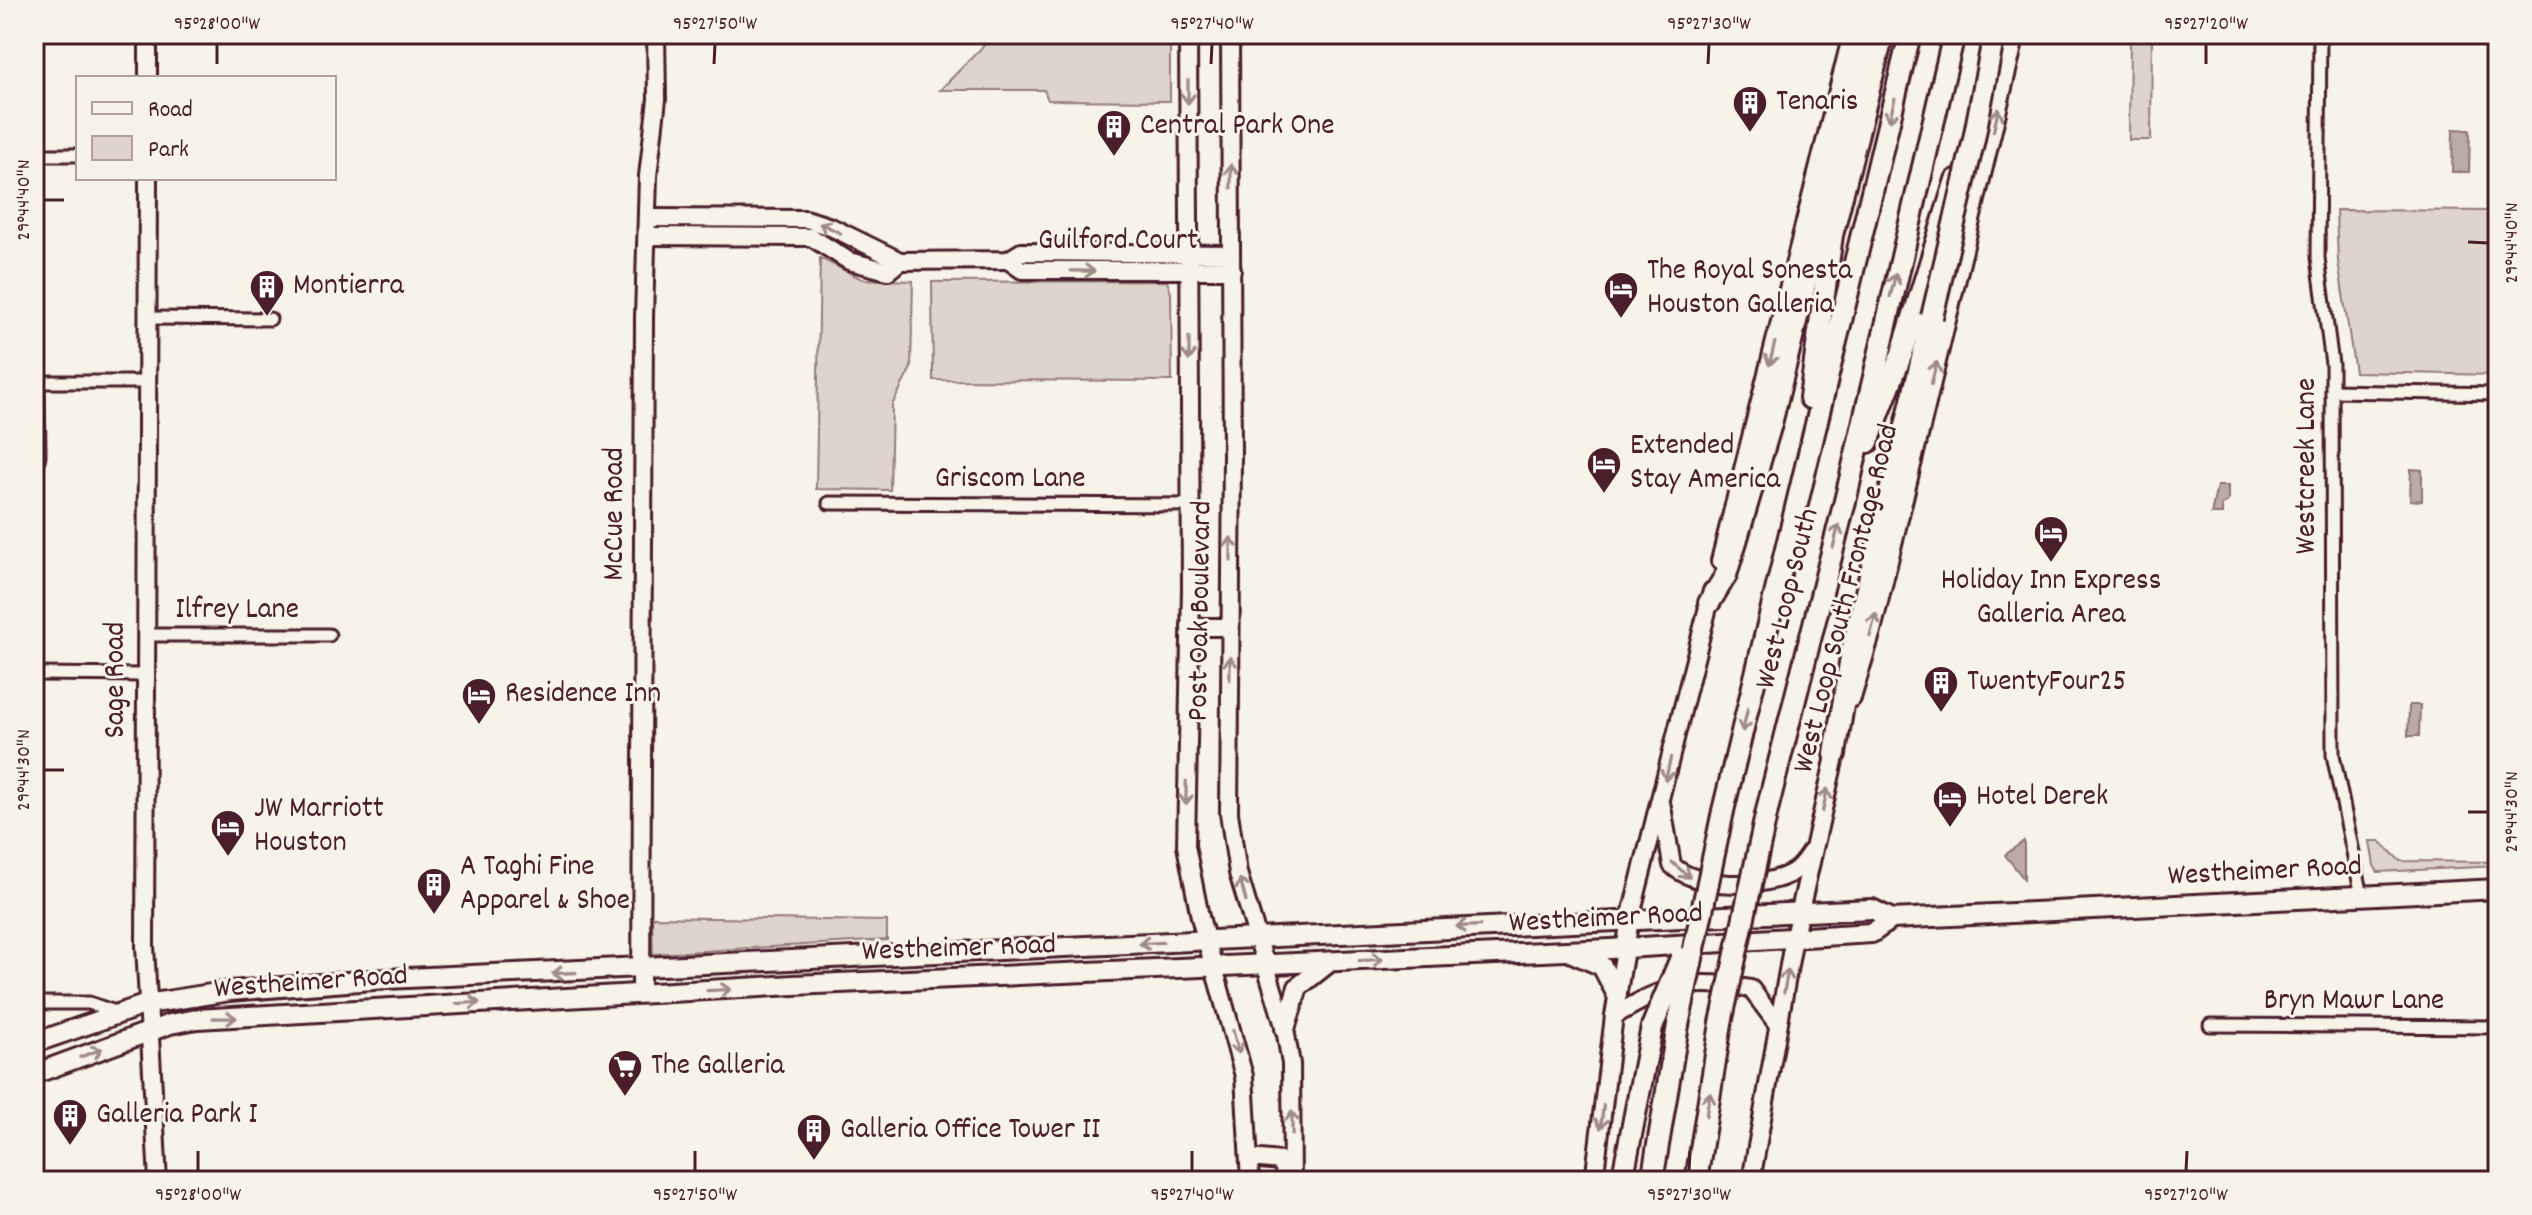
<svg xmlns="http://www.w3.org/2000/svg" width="2532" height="1215" font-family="Dekko,sans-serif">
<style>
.green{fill:#ded4cc;stroke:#947a7c;stroke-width:2}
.water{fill:#bcaaa7;stroke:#8e7275;stroke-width:2}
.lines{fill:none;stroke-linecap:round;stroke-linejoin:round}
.street-casing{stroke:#4a1f2b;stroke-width:17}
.secondary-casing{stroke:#4a1f2b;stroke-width:22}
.primary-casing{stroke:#4a1f2b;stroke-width:24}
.highway-casing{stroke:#4a1f2b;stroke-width:26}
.street{stroke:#f7f3e8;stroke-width:11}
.secondary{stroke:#f7f3e8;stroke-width:16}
.primary{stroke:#f7f3e8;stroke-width:18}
.highway{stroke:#f7f3e8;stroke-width:20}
.highway-bridge-casing{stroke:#4a1f2b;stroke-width:26;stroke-linecap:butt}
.highway-bridge{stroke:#f7f3e8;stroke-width:20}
.oneway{stroke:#a0898a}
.ticks{fill:none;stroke:#4a1f2b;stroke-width:3}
.labels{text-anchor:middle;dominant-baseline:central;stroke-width:6;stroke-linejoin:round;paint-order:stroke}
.poi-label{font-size:30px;fill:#4a1f2b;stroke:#f7f3e8;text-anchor:start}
.street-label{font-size:30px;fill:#4a1f2b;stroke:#f7f3e8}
.neatline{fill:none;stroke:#4a1f2b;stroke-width:3}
.ticks-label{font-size:20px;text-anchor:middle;fill:#4a1f2b}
</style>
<rect width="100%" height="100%" fill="#f7f3e8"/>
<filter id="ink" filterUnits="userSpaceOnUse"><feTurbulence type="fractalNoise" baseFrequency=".0125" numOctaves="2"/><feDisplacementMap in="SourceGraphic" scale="16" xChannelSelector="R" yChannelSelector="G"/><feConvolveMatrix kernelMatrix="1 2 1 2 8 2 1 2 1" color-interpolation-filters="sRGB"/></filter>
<g filter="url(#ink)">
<g class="green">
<polygon points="995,34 1170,34 1170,101 1048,100 1044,90 940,90"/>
<polygon points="2130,34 2152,34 2151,140 2129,140"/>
<polygon points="2336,210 2498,211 2498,375 2355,372 2338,261"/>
<polygon points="820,258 862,279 913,281 911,368 892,405 890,490 816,489"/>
<polygon points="1167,281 1171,293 1172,381 933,380 932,282"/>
<polygon points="2370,841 2380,841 2400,861 2498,862 2498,866 2378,872 2374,866"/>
<polygon points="652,917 887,921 887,940 653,954"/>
</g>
<g class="water">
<polygon points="2453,129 2470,130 2469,172 2452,172"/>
<polygon points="2411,469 2422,470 2422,501 2410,500"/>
<polygon points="2217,486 2228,486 2228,501 2222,505 2222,514 2211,514"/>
<polygon points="2409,705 2420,705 2419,736 2408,736"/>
<polygon points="2024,841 2024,879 2005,855"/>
</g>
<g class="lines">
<defs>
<g id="street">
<polyline points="2320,34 2318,258 2332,364 2333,755 2362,896"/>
<polyline points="34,155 78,155"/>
<polyline points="149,318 270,319"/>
<polyline points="34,382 148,382"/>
<polyline points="2332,391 2498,394"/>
<polyline points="34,483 39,455 38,382"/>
<polyline points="829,503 1191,505"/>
<polyline points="145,635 329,635"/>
<polyline points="34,674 145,675"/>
<polyline points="34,1003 89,1003 118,1013"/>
<polyline points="2210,1025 2498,1027"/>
</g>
<g id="secondary">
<polyline points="148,34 148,78"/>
<polyline points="1188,34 1191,588 1186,846 1200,917 1244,1076 1250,1181"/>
<polyline points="1230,34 1232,456 1229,813 1238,873 1285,1029 1291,1064 1292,1181"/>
<polyline points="148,178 145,946 158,1181"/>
<polyline points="647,218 806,219 831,227 900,261 1008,260 1021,252 1231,254"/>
<polyline points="647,236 811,237 849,261 888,271 900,261"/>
<polyline points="1008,260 1022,270 1232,270"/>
<polyline points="1720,561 1852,34"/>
<polyline points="1190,627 1230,627"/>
<polyline points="1852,698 1872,631 2016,34"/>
<path d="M1662 807 1672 865C1695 889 1765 889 1793 872 1801 867 1805 860 1810 853"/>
<polyline points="641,994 644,318 648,176 657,99 656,34"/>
<path d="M1614 1016C1666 985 1690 977 1751 989L1778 1025"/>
<polyline points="1250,1158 1281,1161 1288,1180"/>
<polyline points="1594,1181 1614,1016 1630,919 1712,591"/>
<polyline points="1751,1181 1794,937 1838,743"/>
</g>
<g id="primary">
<polyline points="1570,952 1602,966 1617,995"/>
<polyline points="1285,1029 1298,987 1327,964"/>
<polyline points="34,1043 147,1004 230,991 386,979 1872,909 1892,919 2498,889"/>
<polyline points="34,1074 170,1024 197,1019 794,985 1610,949 1872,933 1892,919"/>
</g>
<g id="highway">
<polyline points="1810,398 1832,235 1883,34"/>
<polyline points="1868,442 1902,353 1956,180"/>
<polyline points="1709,603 1726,575 1771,424 1866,34"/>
<polyline points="1835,754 1852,651 1932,317"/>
<polyline points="1768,806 1846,497 1954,34"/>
<polyline points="1723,811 1910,34"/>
<polyline points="1622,1181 1652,1027"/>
<polyline points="1652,1181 1678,1025"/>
<polyline points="1696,1181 1721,1023"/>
</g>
</defs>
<use href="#street" class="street-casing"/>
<use href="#secondary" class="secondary-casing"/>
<use href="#primary" class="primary-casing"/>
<use href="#highway" class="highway-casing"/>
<use href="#street" class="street"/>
<use href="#secondary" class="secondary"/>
<use href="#primary" class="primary"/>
<use href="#highway" class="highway"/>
<defs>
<g id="highway-bridge">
<polyline points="1932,317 1974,139 1994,34"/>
<polyline points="1721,1023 1768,806"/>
<polyline points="1678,1025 1723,811"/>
<polyline points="1652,1027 1681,958"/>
</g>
</defs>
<use href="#highway-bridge" class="highway-bridge-casing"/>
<use href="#highway-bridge" class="highway-bridge"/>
</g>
<defs><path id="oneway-shaft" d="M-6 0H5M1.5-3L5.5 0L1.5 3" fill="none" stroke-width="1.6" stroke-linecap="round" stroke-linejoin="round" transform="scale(2)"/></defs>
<g class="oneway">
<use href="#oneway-shaft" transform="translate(1188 92) rotate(90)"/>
<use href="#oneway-shaft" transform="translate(1892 110) rotate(104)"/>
<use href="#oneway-shaft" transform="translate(1996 120) rotate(-77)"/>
<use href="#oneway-shaft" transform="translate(1231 176) rotate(-90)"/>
<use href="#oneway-shaft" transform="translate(830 228) rotate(-154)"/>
<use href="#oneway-shaft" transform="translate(1083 271) rotate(1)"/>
<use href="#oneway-shaft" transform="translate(1893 285) rotate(-76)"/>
<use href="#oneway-shaft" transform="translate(1189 349) rotate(90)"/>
<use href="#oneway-shaft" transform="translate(1772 354) rotate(104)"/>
<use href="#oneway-shaft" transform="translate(1934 373) rotate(-76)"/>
<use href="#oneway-shaft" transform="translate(1836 536) rotate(-76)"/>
<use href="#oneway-shaft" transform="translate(1231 549) rotate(-90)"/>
<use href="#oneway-shaft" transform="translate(1873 625) rotate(-75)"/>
<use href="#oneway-shaft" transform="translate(1230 668) rotate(-89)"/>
<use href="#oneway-shaft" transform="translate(1745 720) rotate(103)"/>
<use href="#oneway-shaft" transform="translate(1668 769) rotate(103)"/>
<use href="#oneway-shaft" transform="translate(1186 793) rotate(91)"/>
<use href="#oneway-shaft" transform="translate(1825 800) rotate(-78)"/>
<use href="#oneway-shaft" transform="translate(1681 870) rotate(41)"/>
<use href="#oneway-shaft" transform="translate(1243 890) rotate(-105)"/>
<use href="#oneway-shaft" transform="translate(1468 926) rotate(178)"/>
<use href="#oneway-shaft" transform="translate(1151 943) rotate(177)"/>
<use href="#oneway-shaft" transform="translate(1371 960) rotate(-3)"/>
<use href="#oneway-shaft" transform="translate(564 973) rotate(178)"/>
<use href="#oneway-shaft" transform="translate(1786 981) rotate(-80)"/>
<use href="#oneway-shaft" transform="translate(719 990) rotate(-3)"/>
<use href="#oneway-shaft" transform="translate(468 1003) rotate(-3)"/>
<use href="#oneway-shaft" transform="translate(225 1018) rotate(-1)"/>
<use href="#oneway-shaft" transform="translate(1236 1042) rotate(75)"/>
<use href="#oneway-shaft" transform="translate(91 1053) rotate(-21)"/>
<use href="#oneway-shaft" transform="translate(1708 1104) rotate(-81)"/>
<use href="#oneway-shaft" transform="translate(1602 1117) rotate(97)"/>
<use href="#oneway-shaft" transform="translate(1292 1123) rotate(-91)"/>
</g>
</g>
<path class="ticks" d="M217 64V44M714 64 715 44M1211 64 1212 44M1708 64 1709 44M2206 64V44M44 200H64M2468 242 2488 243M44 770H64M2468 812H2488M198 1171V1151M695 1171V1151M1192 1171V1151M1689 1171 1690 1151M2186 1171 2187 1151"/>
<defs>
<symbol id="building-pin" viewBox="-11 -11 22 30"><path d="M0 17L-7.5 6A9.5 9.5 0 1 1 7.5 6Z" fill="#4a1f2b" stroke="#f7f3e8"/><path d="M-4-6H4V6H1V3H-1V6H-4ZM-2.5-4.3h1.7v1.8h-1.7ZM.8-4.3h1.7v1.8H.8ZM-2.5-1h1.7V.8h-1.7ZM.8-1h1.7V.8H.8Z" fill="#fff"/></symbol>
<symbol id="hotel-pin" viewBox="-11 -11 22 30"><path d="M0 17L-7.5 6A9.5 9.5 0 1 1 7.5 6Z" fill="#4a1f2b" stroke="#f7f3e8"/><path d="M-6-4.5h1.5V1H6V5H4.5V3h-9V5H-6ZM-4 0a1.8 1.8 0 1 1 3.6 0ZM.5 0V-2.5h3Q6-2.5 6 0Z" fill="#fff"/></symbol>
<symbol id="supermarket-pin" viewBox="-11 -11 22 30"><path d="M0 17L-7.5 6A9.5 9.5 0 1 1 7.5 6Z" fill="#4a1f2b" stroke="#f7f3e8"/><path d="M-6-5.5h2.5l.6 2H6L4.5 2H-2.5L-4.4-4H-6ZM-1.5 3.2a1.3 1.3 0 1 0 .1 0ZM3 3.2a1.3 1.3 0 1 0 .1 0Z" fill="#fff"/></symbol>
</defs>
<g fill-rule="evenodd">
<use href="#building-pin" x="1730" y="83" width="40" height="54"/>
<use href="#building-pin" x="1094" y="107" width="40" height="54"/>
<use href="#building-pin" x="247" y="267" width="40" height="54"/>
<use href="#hotel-pin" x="1601" y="269" width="40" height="54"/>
<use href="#hotel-pin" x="1584" y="444" width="40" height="54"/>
<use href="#hotel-pin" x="2031" y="513" width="40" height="54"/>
<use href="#building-pin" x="1921" y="663" width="40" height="54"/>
<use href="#hotel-pin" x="459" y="675" width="40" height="54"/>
<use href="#hotel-pin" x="1930" y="778" width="40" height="54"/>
<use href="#hotel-pin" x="208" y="807" width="40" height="54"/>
<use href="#building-pin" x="414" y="865" width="40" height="54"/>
<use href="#supermarket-pin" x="605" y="1047" width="40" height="54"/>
<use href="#building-pin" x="50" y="1096" width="40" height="54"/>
<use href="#building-pin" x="794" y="1111" width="40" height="54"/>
</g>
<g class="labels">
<g class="poi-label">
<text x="1776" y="103">Tenaris</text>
<text x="1140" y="127">Central Park One</text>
<text x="1647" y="272">The Royal Sonesta<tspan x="1647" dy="34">Houston Galleria</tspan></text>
<text x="293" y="287">Montierra</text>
<text x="1630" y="447">Extended<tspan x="1630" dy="34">Stay America</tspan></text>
<text x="2051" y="582" text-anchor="middle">Holiday Inn Express<tspan x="2051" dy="34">Galleria Area</tspan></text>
<text x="1967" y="683">TwentyFour25</text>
<text x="505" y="695">Residence Inn</text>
<text x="1976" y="798">Hotel Derek</text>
<text x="254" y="810">JW Marriott<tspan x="254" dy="34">Houston</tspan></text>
<text x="460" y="868">A Taghi Fine<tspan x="460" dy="34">Apparel &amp; Shoe</tspan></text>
<text x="651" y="1067">The Galleria</text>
<text x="96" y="1116">Galleria Park I</text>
<text x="840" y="1131">Galleria Office Tower II</text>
</g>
<g class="street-label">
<text x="1118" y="242">Guilford Court</text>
<text transform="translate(2308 466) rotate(-90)">Westcreek Lane</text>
<text x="1010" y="480">Griscom Lane</text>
<text transform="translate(616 514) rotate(-90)">McCue Road</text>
<text transform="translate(1789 599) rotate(-76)">West Loop South</text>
<text transform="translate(1848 599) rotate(-76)">West Loop South Frontage Road</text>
<text x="237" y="611">Ilfrey Lane</text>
<text transform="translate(1202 611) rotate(-89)">Post Oak Boulevard</text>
<text transform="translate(117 680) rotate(-90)">Sage Road</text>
<text transform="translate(2265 873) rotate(-3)">Westheimer Road</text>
<text transform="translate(1606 920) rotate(-3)">Westheimer Road</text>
<text transform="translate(959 950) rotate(-2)">Westheimer Road</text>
<text transform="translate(311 984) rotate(-4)">Westheimer Road</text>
<text x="2354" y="1002">Bryn Mawr Lane</text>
</g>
</g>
<rect width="2532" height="1215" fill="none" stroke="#f7f3e8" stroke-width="88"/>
<rect x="76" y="76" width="260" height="104" fill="#f7f3e8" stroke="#b29e9c" stroke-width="2"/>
<rect x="92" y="102" width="40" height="12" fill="#f7f3e8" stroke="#b29e9c" stroke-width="2"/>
<text x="148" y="116" font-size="24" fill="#4a1f2b">Road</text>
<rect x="92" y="136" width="40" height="24" fill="#ded4cc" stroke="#b29e9c" stroke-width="2"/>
<text x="148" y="156" font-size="24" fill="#4a1f2b">Park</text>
<rect x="44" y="44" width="2444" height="1127" class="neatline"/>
<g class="ticks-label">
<text x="217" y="29">95°28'00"W</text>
<text x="715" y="29">95°27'50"W</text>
<text x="1212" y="29">95°27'40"W</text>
<text x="1709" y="29">95°27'30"W</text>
<text x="2206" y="29">95°27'20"W</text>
<text transform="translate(22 200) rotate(-90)" y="7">29°44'40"N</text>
<text transform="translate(2510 243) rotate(-90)" y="7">29°44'40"N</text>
<text transform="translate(22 770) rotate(-90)" y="7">29°44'30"N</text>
<text transform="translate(2510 812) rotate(-90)" y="7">29°44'30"N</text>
<text x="198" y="1200">95°28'00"W</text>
<text x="695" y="1200">95°27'50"W</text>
<text x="1192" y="1200">95°27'40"W</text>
<text x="1689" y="1200">95°27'30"W</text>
<text x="2186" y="1200">95°27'20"W</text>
</g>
</svg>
